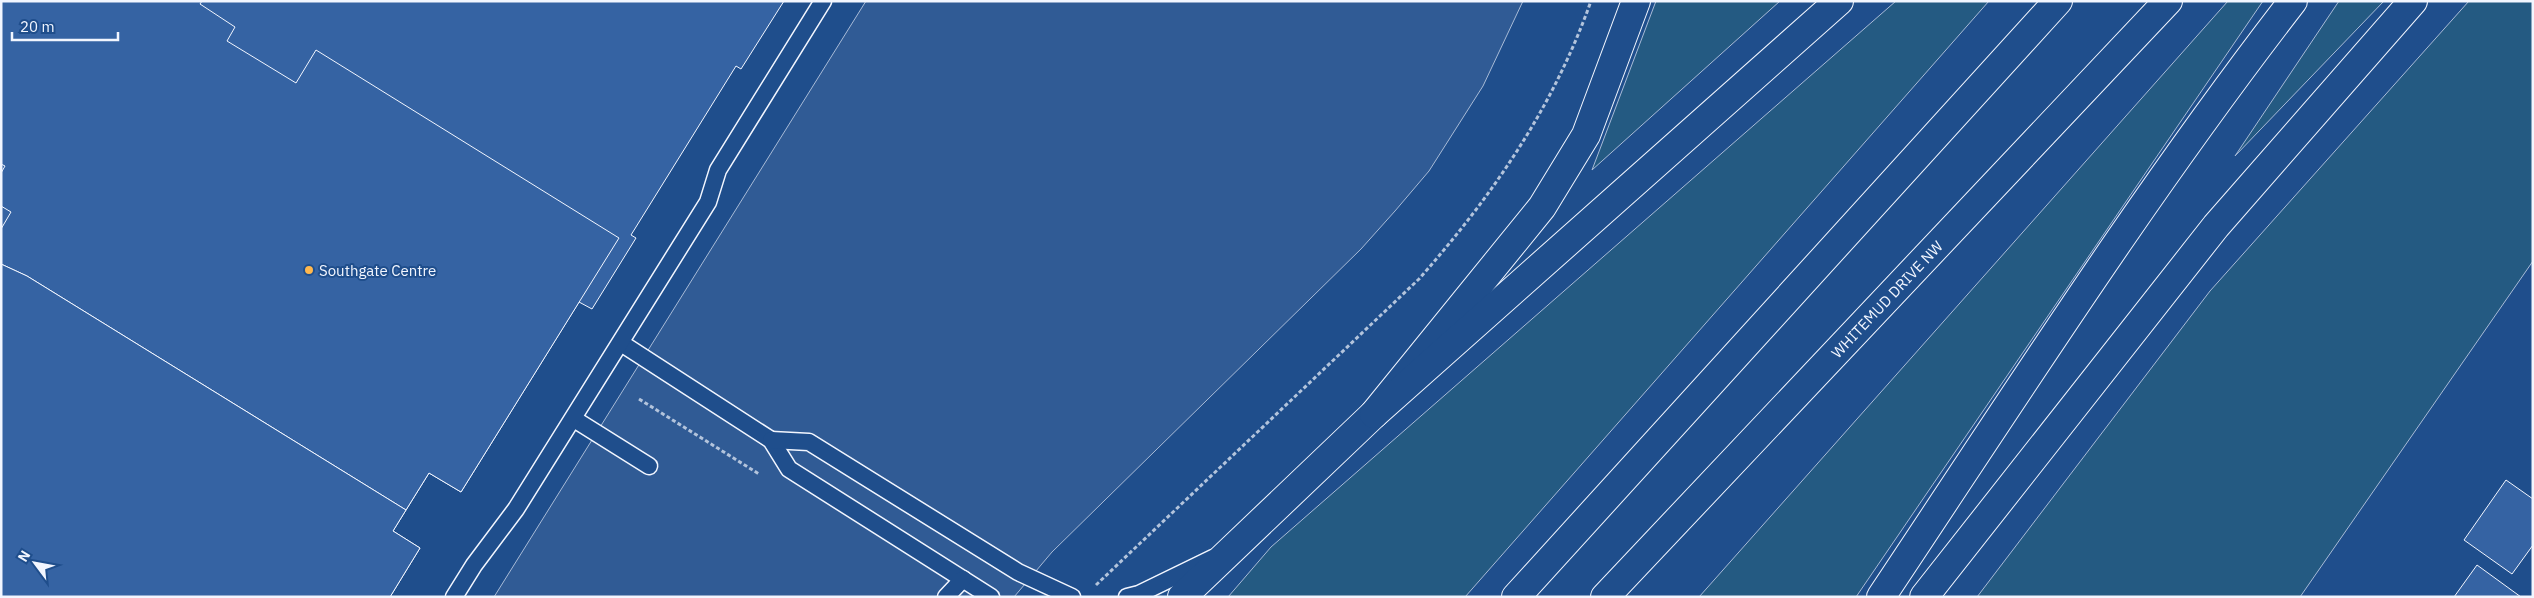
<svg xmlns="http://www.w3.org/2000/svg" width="2534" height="598" font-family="'IBM Plex Sans',sans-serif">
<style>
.green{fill:#245a82;stroke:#a8bbd7}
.parking{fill:#305b95;stroke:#a8bbd7}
.building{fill:#3563a3;stroke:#f2f6ff}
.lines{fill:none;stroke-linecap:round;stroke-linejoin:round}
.service-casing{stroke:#f2f6ff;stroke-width:19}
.tertiary-casing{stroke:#f2f6ff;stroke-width:30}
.secondary-casing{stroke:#f2f6ff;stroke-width:30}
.motorway-casing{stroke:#f2f6ff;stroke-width:30}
.path{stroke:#b3c4dc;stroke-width:3;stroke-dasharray:4 2.5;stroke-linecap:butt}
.service{stroke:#1f4e8c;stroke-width:16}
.tertiary{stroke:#1f4e8c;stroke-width:28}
.secondary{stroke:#1f4e8c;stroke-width:28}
.motorway{stroke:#1f4e8c;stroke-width:28}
.poi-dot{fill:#ffb74d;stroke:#1f4e8c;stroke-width:2}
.labels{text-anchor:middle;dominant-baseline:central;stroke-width:4;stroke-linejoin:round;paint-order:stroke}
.poi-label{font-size:15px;fill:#f2f6ff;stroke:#1f4e8c;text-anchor:start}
.street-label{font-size:15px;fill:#f2f6ff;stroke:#1f4e8c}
</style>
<rect width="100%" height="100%" fill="#1f4e8c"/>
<g class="green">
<polygon points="1656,1 1780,1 1592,170"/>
<polygon points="1896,1 1989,1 1465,597 1228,597 1271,547"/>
<polygon points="2228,1 2263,1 1856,597 1699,597"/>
<polygon points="2339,1 2384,1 2235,156"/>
<polygon points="2469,1 2533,1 2533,261 2300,597 1977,597 2210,291"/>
</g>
<polygon class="parking" points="866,1 1523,1 1483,86 1429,171 1395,211 1361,249 1052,552 1014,597 494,597"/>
<g class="building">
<polygon points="1,1 784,1 741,69 736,66 631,235 636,238 592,309 579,302 461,492 429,473 393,531 420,548 390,597 1,597"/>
<polygon points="1,1 202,1 200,4 235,27 227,41 296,83 316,50 619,238 461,492 429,473 406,510 27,276 1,264 1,229 11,212 1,206 1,173 5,166 1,164"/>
<polygon points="1,264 27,276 406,510 393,531 420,548 390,597 1,597"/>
<polygon points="2506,480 2533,499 2533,545 2512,574 2464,540"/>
<polygon points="2477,565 2521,597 2454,597"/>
</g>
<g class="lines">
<defs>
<g id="service">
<polyline points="621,343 771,440 789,469 991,597"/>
<polyline points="574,419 649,466"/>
<polyline points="771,440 809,442 1018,572 1072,597"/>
<polyline points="454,597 474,565 516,509 708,202 718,170 823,1"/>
<polyline points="946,597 963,579"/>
<polyline points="1127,597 1139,594 1213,558"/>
</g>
<polyline id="tertiary" points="1924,597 2216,226 2413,1"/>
<polyline id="secondary" points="1182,597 1374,414 1542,207 1586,135 1636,1"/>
<g id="motorway">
<polyline points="1374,414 1839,1"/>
<polyline points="1516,597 2058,1"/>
<path id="s1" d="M1605 597 2168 1"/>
<path d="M1881 597C2015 396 2145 192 2293 1"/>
</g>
</defs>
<use href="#service" class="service-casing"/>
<use href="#tertiary" class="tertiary-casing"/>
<use href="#secondary" class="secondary-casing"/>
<use href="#motorway" class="motorway-casing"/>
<g class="path">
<polyline points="639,399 759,474"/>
<path d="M1096 585 1419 279C1493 195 1553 108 1591 1"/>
</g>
<use href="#service" class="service"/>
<use href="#tertiary" class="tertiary"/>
<use href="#secondary" class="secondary"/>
<use href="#motorway" class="motorway"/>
</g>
<circle class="poi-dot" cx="309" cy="270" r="5"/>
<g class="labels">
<g class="poi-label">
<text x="319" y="270">Southgate Centre</text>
</g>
<g class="street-label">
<text stroke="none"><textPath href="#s1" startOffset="410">WHITEMUD DRIVE NW</textPath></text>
</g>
</g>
<rect width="2534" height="598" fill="none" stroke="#f2f6ff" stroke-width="5"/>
<g transform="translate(35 563) rotate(302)" stroke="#1f4e8c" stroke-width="4" paint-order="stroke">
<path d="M0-4L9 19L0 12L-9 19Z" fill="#f2f6ff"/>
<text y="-8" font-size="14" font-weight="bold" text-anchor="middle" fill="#f2f6ff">N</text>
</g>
<path d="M12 32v8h106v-8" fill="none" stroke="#f2f6ff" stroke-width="2.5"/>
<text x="20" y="32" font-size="15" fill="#f2f6ff" stroke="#1f4e8c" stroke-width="4" paint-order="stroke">20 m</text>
</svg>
